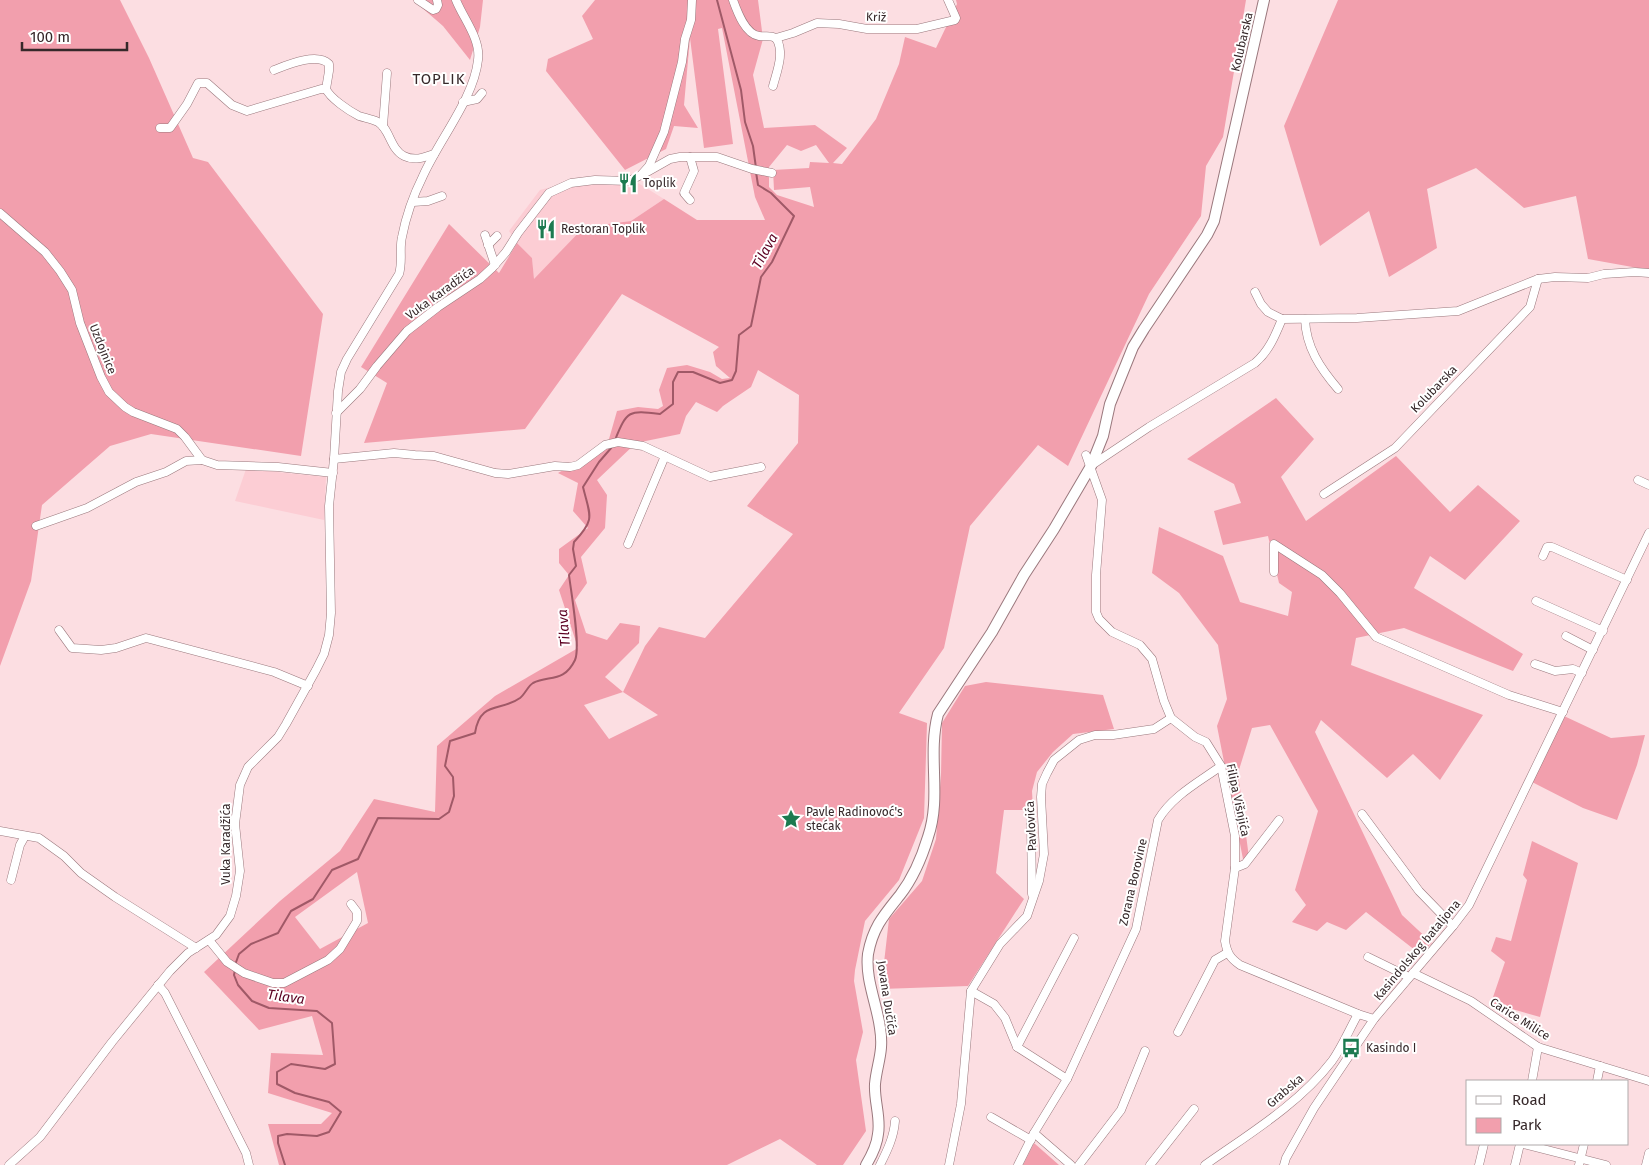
<svg xmlns="http://www.w3.org/2000/svg" width="1649" height="1165" font-family="'Fira Sans',sans-serif">
<style>
.built{fill:#fccdd4}
.green{fill:#f29fad;fill-rule:evenodd}
.lines{fill:none;stroke-linecap:round;stroke-linejoin:round}
.stream{stroke:#a05967;stroke-width:2}
.minor-casing{stroke:#9a787d;stroke-width:9}
.major-casing{stroke:#9a787d;stroke-width:12}
.minor{stroke:#fff;stroke-width:8}
.major{stroke:#fff;stroke-width:10}
.labels{text-anchor:middle;dominant-baseline:central;stroke-width:4;stroke-linejoin:round;paint-order:stroke}
.street-label{font-size:12px;fill:#36282a;stroke:#fff}
.poi-label{font-size:12px;fill:#36282a;stroke:#fff;text-anchor:start}
.water-label{font-size:14px;font-style:italic;fill:#5b0021;stroke:#fff}
.quarter-label{font-size:15px;letter-spacing:1px;fill:#36282a;stroke:#fff}
</style>
<rect width="100%" height="100%" fill="#fcdee2"/>
<g class="built">
<polygon points="625,175 664,199 631,221 584,227 534,280 532,258 517,243 509,231 540,190 582,179"/>
<polygon points="246,469 326,477 324,520 235,501"/>
</g>
<g class="green">
<polygon points="0,0 120,0 149,58 193,158 208,162 323,314 301,456 151,434 110,446 42,505 31,581 0,666"/>
<polygon points="413,0 483,0 480,27 470,60 443,26"/>
<path d="M595 0H758L763 39 753 75 764 128 815 125 847 148 833 163 842 164 876 119 899 64 905 37 936 48 957 4 956 0H1246L1223 137 1206 166 1201 216 1149 294 1068 466 1038 445 970 526 944 648 899 713 927 723 924 818 899 880 865 921 855 970 854 981 863 1032 856 1060 866 1131 843 1165H817L780 1139 727 1165H279L268 1124H321L332 1113 268 1093 271 1053 323 1055 312 1016 259 1030 204 972 280 901 340 851 374 799 435 812 437 746 495 696 578 648 559 590 569 575 559 563V549L588 528 573 511 578 483 558 473 607 446 617 411 638 407 658 409 663 406 659 390 667 368 687 365 710 372 722 379 730 378 716 366 713 352 719 347 622 294 525 429 364 443 387 383 361 367 449 224 499 273 517 243 532 258 534 279 584 227 631 221 664 199 697 220H765L755 197 722 28 718 29 733 144 704 148 690 38 684 105 698 128 674 126 666 149 625 170 546 71 548 59 593 39 582 16ZM787 145 801 151 816 145 829 163 810 162 809 168 773 170 774 190 810 187 814 207 777 195 769 187V167ZM758 370 799 395 798 443 747 506 793 534 705 638 659 627 645 646 623 692 605 677 639 643 640 626 620 623 607 640 586 633 575 600 587 583 581 557 605 528 607 495 597 480 636 443 680 434 686 416 696 402 717 412 723 406 751 387ZM623 692 658 715 609 739 584 705ZM357 872 368 923 320 949 295 917Z"/>
<polygon points="1338,0 1649,0 1649,270 1588,259 1576,196 1524,208 1476,168 1427,189 1437,248 1389,277 1369,211 1320,246 1284,126"/>
<polygon points="1276,398 1314,439 1281,477 1306,521 1396,456 1450,512 1478,485 1520,521 1465,580 1430,556 1414,588 1523,654 1513,671 1404,628 1356,638 1351,665 1483,715 1440,780 1413,754 1387,778 1321,720 1315,732 1402,915 1432,943 1420,954 1366,912 1346,930 1327,922 1317,931 1292,922 1306,905 1295,890 1318,811 1270,725 1252,728 1238,773 1249,858 1243,859 1217,726 1227,699 1218,645 1179,593 1152,573 1159,527 1223,556 1240,602 1288,616 1292,592 1279,583 1268,536 1223,545 1214,511 1241,503 1234,484 1187,459"/>
<polygon points="986,682 1103,695 1114,729 1073,734 1053,752 1037,772 1032,791 1033,810 1004,810 996,873 1024,899 968,986 881,989 889,919 922,881 936,839 941,775 942,723 965,686"/>
<polygon points="1564,716 1611,738 1645,735 1637,765 1617,820 1583,808 1532,782"/>
<polygon points="1532,841 1578,863 1540,1017 1491,1003 1505,962 1491,951 1496,937 1511,941 1527,880 1523,875"/>
<polygon points="1034,1143 1059,1165 1023,1165"/>
</g>
<g class="lines">
<g class="stream">
<polyline points="717,0 741,90 745,122 753,146 756,168"/>
<path d="M615 440C627 410 629 410 660 414L673 404V382L678 372H693L720 383 732 380 736 371 739 335 751 326 761 277 772 262 794 216 771 193 758 185 756 172"/>
<path d="M235 965 239 954 251 944 278 933 291 911 313 899 332 870 358 859 378 818 439 819 449 812 454 796 453 777 445 766 450 741 475 733C480 700 501 712 520 698 525 694 528 686 533 683 549 675 564 683 575 660 581 647 571 592 569 575L576 566 573 549 574 542C596 519 590 516 583 487L599 462 612 447"/>
<polyline points="235,970 234,975 238,985 252,1001 269,1008 317,1011 332,1023 335,1064 325,1069 291,1064 277,1072 277,1084 295,1093 329,1102 341,1112 329,1132 317,1136 287,1134 278,1136 278,1143 285,1165"/>
</g>
<defs>
<g id="minor">
<polyline points="418,0 433,10 436,9 438,5 437,0"/>
<path d="M733 0C737 11 745 34 759 36 766 37 770 35 776 38"/>
<polyline points="776,38 793,33 817,23 839,24 867,29 917,29 955,20 956,18 948,0"/>
<path d="M274 70C287 65 317 52 329 64V71L326 89"/>
<path d="M773 86C777 71 785 52 776 38"/>
<polyline points="463,102 477,99 482,93"/>
<polyline points="383,126 387,73"/>
<path d="M160 128H170L187 104 198 83H207L232 105 247 111 321 89H326C330 98 349 111 359 116 365 118 372 119 378 122 390 129 390 149 404 156 414 161 423 158 434 154"/>
<polyline points="690,157 694,171 684,193 690,200"/>
<polyline points="647,172 670,159 680,157 717,157 752,169 772,173"/>
<polyline points="413,202 428,201 442,196"/>
<polyline points="0,213 45,252 60,271 72,290 80,323 101,377 109,392 125,407 133,412 177,429 185,437 202,460 217,465 278,467 333,473"/>
<polyline points="485,235 495,265"/>
<polyline points="488,245 497,236"/>
<polyline points="1255,292 1261,304 1268,312 1282,319 1357,318 1458,311 1538,279 1555,277 1588,278 1604,274 1635,272 1649,273"/>
<path d="M1305 319C1306 347 1320 368 1338 389"/>
<polyline points="336,413 360,389 377,366 407,331 438,307 480,279 492,268 506,252 518,233 549,193 571,183 595,180 629,181 641,175 649,166 664,132 682,62 685,39 691,20 692,0"/>
<path d="M1086 455 1102 500 1096 575V612L1099 619 1112 632 1140 645 1152 659 1164 701 1171 718 1195 737 1206 742 1221 766 1235 836V868L1225 941C1227 953 1230 958 1240 965L1358 1014 1374 1019"/>
<polyline points="334,459 394,453 415,455 434,456 495,473 508,474 555,466 570,467 578,465 605,445 618,442 643,446 710,477 761,467"/>
<path d="M1092 465 1149 427 1255 363C1269 351 1275 336 1282 319"/>
<polyline points="1638,480 1649,485"/>
<polyline points="1324,494 1395,448 1530,307 1538,279"/>
<polyline points="36,526 87,508 136,482 166,472 186,461 202,460"/>
<polyline points="628,544 665,456"/>
<polyline points="1543,556 1547,547 1552,547 1627,580"/>
<polyline points="1274,572 1274,544 1322,575 1340,593 1376,637 1509,695 1563,712"/>
<polyline points="1536,601 1603,631"/>
<polyline points="59,630 72,648 101,650 116,648 146,638 274,672 308,686"/>
<polyline points="1566,636 1593,650"/>
<polyline points="1535,664 1555,671 1573,669 1582,673"/>
<polyline points="1362,814 1419,891 1453,926"/>
<polyline points="1031,821 1032,894"/>
<polyline points="0,831 39,838 64,856 81,873 115,897 196,948"/>
<polyline points="1235,868 1245,864 1279,820"/>
<polyline points="11,880 20,845 25,836"/>
<polyline points="209,940 227,962 244,973 273,983 284,983 328,960 340,949 357,921 357,912 351,904"/>
<polyline points="1368,957 1409,977"/>
<polyline points="1413,973 1471,1001 1538,1047 1649,1081"/>
<polyline points="158,985 165,993 246,1153 249,1165"/>
<polyline points="971,991 994,1004 1005,1018 1017,1047 1067,1079"/>
<polyline points="1178,1032 1215,960 1227,953"/>
<polyline points="1017,1047 1074,938"/>
<polyline points="1532,1081 1538,1047"/>
<polyline points="1597,1081 1600,1066"/>
<polyline points="991,1117 1031,1140"/>
<polyline points="1034,1133 1071,1165"/>
<polyline points="1524,1144 1606,1165"/>
<path d="M9 1165 40 1137 112 1042 170 971 188 953 216 935 230 916 236 896 240 871 235 824 240 785 248 767 278 737 286 724 316 670 324 654 329 635 331 613 329 506 334 459 338 391 341 372 347 359 399 274C403 261 399 249 402 237 406 216 414 194 423 176 439 140 474 98 478 60 481 39 463 18 456 0"/>
<path d="M880 1165C887 1151 894 1137 895 1121"/>
<polyline points="949,1165 961,1104 971,991 1000,944 1027,916 1039,881 1044,854 1041,797 1042,784 1047,773 1054,760 1079,740 1095,735 1113,735 1154,729 1171,718"/>
<path d="M1018 1165 1034 1133 1067 1079 1136 929 1158 820C1172 796 1199 782 1221 766"/>
<polyline points="1079,1165 1121,1110 1145,1051"/>
<polyline points="1150,1165 1194,1109"/>
<path d="M1205 1165C1249 1134 1299 1104 1332 1061 1342 1047 1349 1030 1358 1014"/>
<polyline points="1284,1165 1286,1158 1314,1108 1374,1019 1453,926 1469,905 1649,533"/>
<polyline points="1479,1165 1484,1144"/>
<polyline points="1515,1165 1520,1144"/>
<polyline points="1579,1165 1584,1144"/>
<polyline points="1646,1165 1649,1153"/>
</g>
<path id="major" d="M866 1165C872 1155 877 1145 878 1134 881 1118 874 1101 875 1084 877 1063 884 1052 880 1028 877 1004 865 979 868 954 873 927 884 915 900 895 913 878 922 857 928 837 942 796 927 756 938 714L992 632 1024 575 1054 529 1091 466 1103 436 1110 404 1133 347 1144 329 1207 235 1214 221 1264 0"/>
</defs>
<use href="#minor" class="minor-casing"/>
<use href="#major" class="major-casing"/>
<use href="#minor" class="minor"/>
<use href="#major" class="major"/>
</g>
<defs>
<symbol id="restaurant-bare" viewBox="-9 -9 18 18"><path d="M-5-6h1v4h1v-4h1v4h1v-4h1v5L-1.5 .5V6h-2V.5L-5-1ZM5-6V6H3V1.5H1.5Q1.5-4 5-6Z" fill="#1c7a50" stroke="#fff" stroke-width="2.5" paint-order="stroke"/></symbol>
<symbol id="sight-bare" viewBox="-9 -9 18 18"><path d="M0-6L1.8-2.2L6-1.7L2.9 1.2L3.7 5.4L0 3.3L-3.7 5.4L-2.9 1.2L-6-1.7L-1.8-2.2Z" fill="#1c7a50" stroke="#fff" stroke-width="2.5" paint-order="stroke"/></symbol>
<symbol id="bus-bare" viewBox="-9 -9 18 18"><path d="M-5-6H5V4H4V6H2V4H-2V6H-4V4H-5ZM-3.5-4V0h7V-4ZM-3.5 1.2v1.5H-2V1.2ZM2 1.2v1.5H3.5V1.2Z" fill="#1c7a50" stroke="#fff" stroke-width="2.5" paint-order="stroke"/></symbol>
</defs>
<g fill-rule="evenodd">
<use href="#restaurant-bare" x="614" y="169" width="28" height="28"/>
<use href="#restaurant-bare" x="532" y="215" width="28" height="28"/>
<use href="#sight-bare" x="777" y="805" width="28" height="28"/>
<use href="#bus-bare" x="1337" y="1034" width="28" height="28"/>
</g>
<g class="labels">
<g class="street-label">
<text transform="translate(876 17) rotate(2)">Križ</text>
<text transform="translate(1242 42) rotate(-77)">Kolubarska</text>
<text transform="translate(440 293) rotate(-36)">Vuka Karadžića</text>
<text transform="translate(103 349) rotate(68)">Uzdojnice</text>
<text transform="translate(1434 389) rotate(-46)">Kolubarska</text>
<text transform="translate(1238 800) rotate(78)">Filipa Višnjića</text>
<text transform="translate(1031 826) rotate(-93)">Pavlovića</text>
<text transform="translate(226 844) rotate(-90)">Vuka Karadžića</text>
<text transform="translate(1133 882) rotate(-77)">Zorana Borovine</text>
<text transform="translate(1417 950) rotate(-50)">Kasindolskog bataljona</text>
<text transform="translate(887 998) rotate(81)">Jovana Dučića</text>
<text transform="translate(1520 1019) rotate(32)">Carice Milice</text>
<text transform="translate(1285 1091) rotate(-41)">Grabska</text>
</g>
<g class="poi-label">
<text x="643" y="183">Toplik</text>
<text x="561" y="229">Restoran Toplik</text>
<text x="806" y="812">Pavle Radinovoć's<tspan x="806" dy="14">stećak</tspan></text>
<text x="1366" y="1048">Kasindo I</text>
</g>
<g class="water-label">
<text transform="translate(765 251) rotate(-61)">Tilava</text>
<text transform="translate(564 628) rotate(-95)">Tilava</text>
<text transform="translate(286 997) rotate(8)">Tilava</text>
</g>
<g class="quarter-label">
<text x="439" y="79">TOPLIK</text>
</g>
</g>
<rect x="1466" y="1080" width="162" height="65" fill="#ffffff" stroke="#afa9aa"/>
<rect x="1476" y="1096" width="25" height="8" fill="#ffffff" stroke="#afa9aa"/>
<text x="1512" y="1105" font-size="15" fill="#36282a">Road</text>
<rect x="1476" y="1118" width="25" height="15" fill="#f29fad" stroke="#afa9aa"/>
<text x="1512" y="1130" font-size="15" fill="#36282a">Park</text>
<path d="M22 42v8h105v-8" fill="none" stroke="#36282a" stroke-width="2.5"/>
<text x="30" y="42" font-size="15" fill="#36282a" stroke="#ffffff" stroke-width="4" paint-order="stroke">100 m</text>
</svg>
